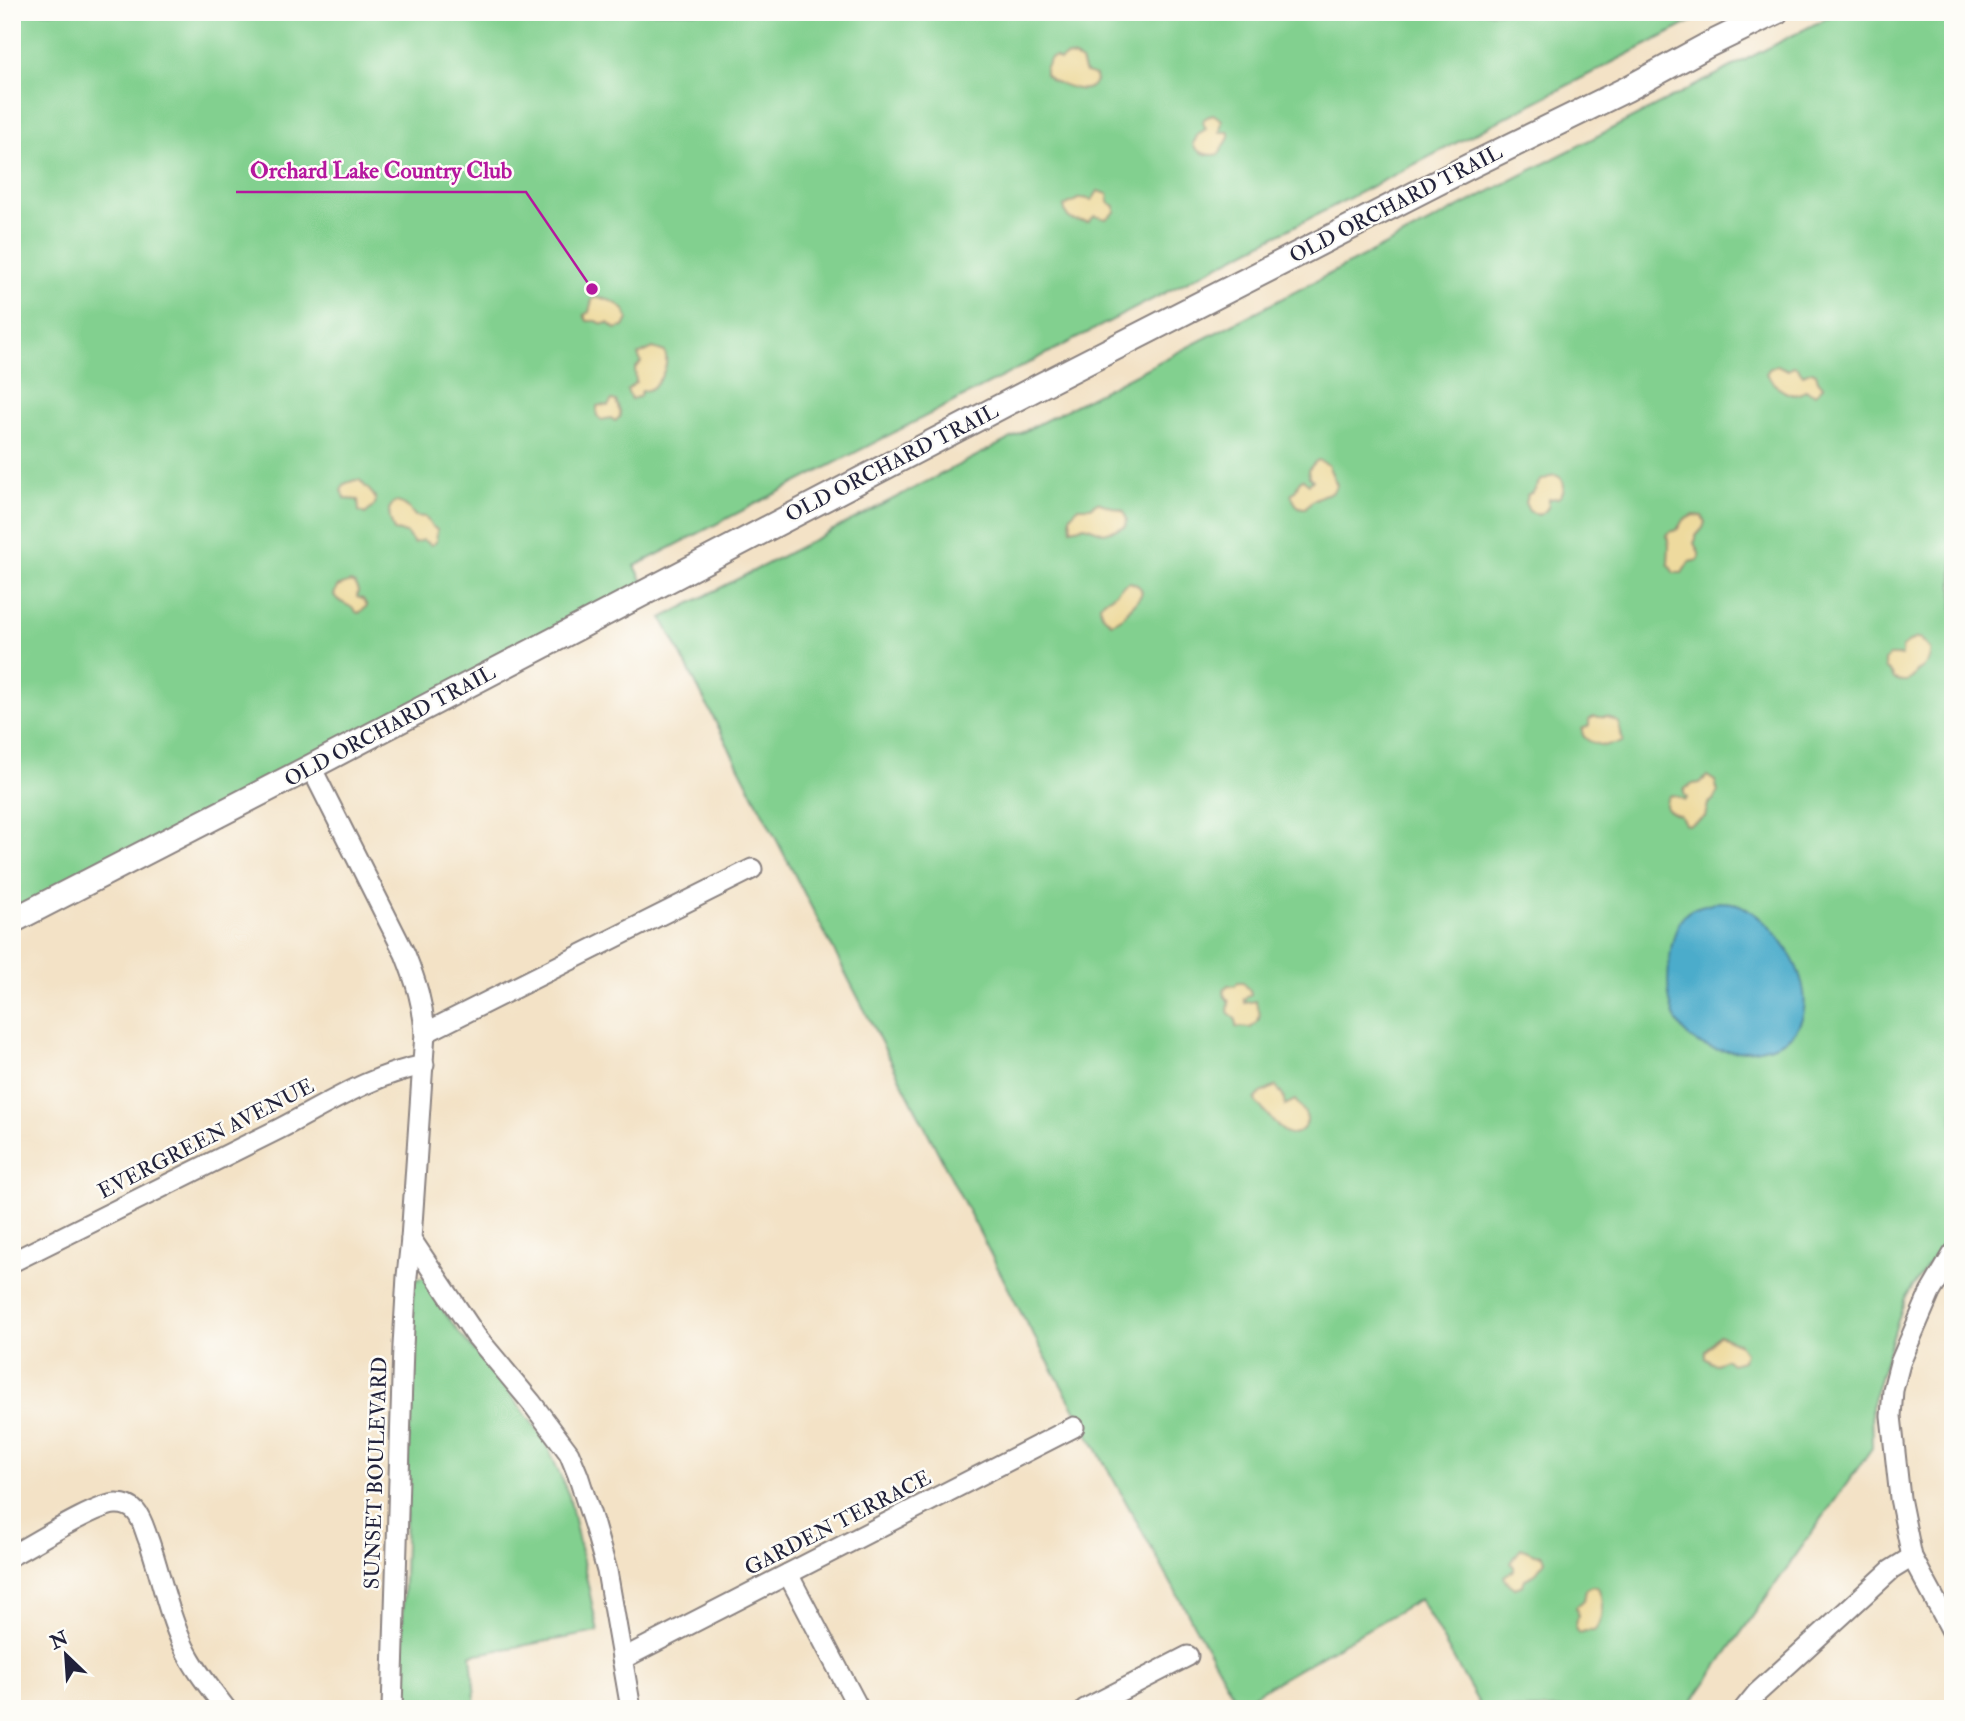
<svg xmlns="http://www.w3.org/2000/svg" width="1965" height="1721" font-family="'IM FELL Double Pica',serif">
<style>
.green{fill:#82d08f;stroke:#527965;stroke-width:2}
.sand{fill:#eeda9e;stroke:#887e6c;stroke-width:2}
.water{fill:#4caccb;stroke:#376783;stroke-width:2}
.lines{fill:none;stroke-linecap:round;stroke-linejoin:round}
.minor-casing{stroke:#8a8280;stroke-width:23}
.tertiary-casing{stroke:#8a8280;stroke-width:28}
.minor{stroke:#fff;stroke-width:19}
.tertiary{stroke:#fff;stroke-width:24}
.labels{text-anchor:middle;dominant-baseline:central;stroke-width:5;stroke-linejoin:round;paint-order:stroke}
.street-label{font-size:21px;fill:#22223b;stroke:#fdfcf7}
.leader{fill:none;stroke:#b5179e;stroke-width:2.5}
.callout-dot{fill:#b5179e;stroke:#fdfcf7;stroke-width:2.5}
.callout-label{font-size:23px;text-anchor:middle;font-weight:bold;fill:#b5179e;stroke:#fdfcf7;stroke-width:5;stroke-linejoin:round;paint-order:stroke}
</style>
<rect width="100%" height="100%" fill="#fdfcf7"/>
<filter id="ink" filterUnits="userSpaceOnUse"><feTurbulence type="fractalNoise" baseFrequency=".0143" numOctaves="2"/><feDisplacementMap in="SourceGraphic" scale="14" xChannelSelector="R" yChannelSelector="G"/><feConvolveMatrix kernelMatrix="1 2 1 2 8 2 1 2 1" color-interpolation-filters="sRGB"/></filter>
<filter id="wash" filterUnits="userSpaceOnUse"><feTurbulence type="fractalNoise" baseFrequency=".00686" numOctaves="4" result="noise"/><feDisplacementMap in="SourceGraphic" scale="28" xChannelSelector="R" yChannelSelector="G"/><feGaussianBlur stdDeviation="1.57" result="paint"/><feColorMatrix in="noise" values="0 0 0 0 0 0 0 0 0 0 0 0 0 0 0 0 0 1.4 0 .05"/><feComposite in="paint" operator="in"/></filter>
<g filter="url(#wash)">
<rect width="100%" height="100%" fill="#f3e2c6"/>
<g class="green">
<polygon points="12,12 1710,12 635,566 648,592 12,911"/>
<polygon points="1838,12 1953,12 1953,1229 1905,1298 1871,1407 1872,1448 1687,1709 1482,1709 1420,1599 1238,1704 1019,1309 662,618"/>
<polygon points="427,1277 439,1305 461,1335 511,1395 545,1440 569,1496 598,1632 471,1655 476,1709 400,1709 413,1280"/>
</g>
<g class="sand">
<path d="M1067 56 1075 57 1081 61C1086 75 1081 71 1095 76L1096 81C1087 98 1065 85 1051 80L1045 74V68L1051 58 1055 57 1060 60Z"/>
<path d="M1213 114 1222 120 1220 132H1229C1230 142 1223 144 1220 153 1212 158 1196 153 1193 144L1198 134 1206 129 1203 123 1204 119Z"/>
<path d="M1098 191 1108 194 1109 203 1115 206V212L1106 219 1095 216 1088 222C1075 219 1067 224 1064 206L1078 199 1084 198 1092 200Z"/>
<path d="M596 297C609 299 626 305 628 319L624 327 615 329 608 323 603 324 596 321H587L584 315 589 312 592 300Z"/>
<path d="M653 348 665 352C670 366 658 391 642 391L639 397 631 399 627 390 636 382 635 369 641 362 638 355Z"/>
<path d="M1777 365 1788 370 1793 366 1797 367 1803 375 1812 371 1816 373 1818 380 1823 386 1819 391 1814 394 1805 390C1792 403 1775 386 1766 374L1769 369Z"/>
<polygon points="612,400 616,401 620,412 620,417 615,421 611,418 601,420 597,416 597,406 601,405 608,406"/>
<path d="M1319 460 1328 465 1337 485 1332 493C1322 494 1312 500 1305 508 1296 509 1294 501 1291 494L1295 491C1298 486 1297 481 1303 479L1309 484 1313 480 1309 477 1308 470 1316 461Z"/>
<path d="M1554 475C1566 477 1567 491 1558 498L1549 499C1549 508 1547 511 1538 515L1529 511 1525 503 1527 495 1533 492 1540 481Z"/>
<path d="M355 480C364 481 358 479 365 486 377 498 382 501 365 514L359 511 358 500 346 499 341 491 344 484Z"/>
<path d="M394 502C404 502 410 509 415 516L425 517 432 526 437 530 436 542 431 545 423 540 414 543 406 533 394 531 390 519 389 509Z"/>
<polygon points="1097,502 1124,511 1127,520 1125,527 1104,533 1085,526 1071,529 1070,517 1078,507 1091,507"/>
<polygon points="1694,515 1702,516 1705,522 1703,528 1696,536 1696,539 1694,543 1699,553 1699,560 1689,562 1682,573 1674,573 1668,564 1669,546 1667,535 1670,532 1677,530 1683,520"/>
<path d="M350 582 355 584 358 591 357 597 363 599 367 606 359 613 356 612C350 603 339 605 334 595L337 587Z"/>
<path d="M1130 582C1151 589 1139 599 1130 608 1123 616 1122 620 1111 623L1101 613 1100 605C1104 600 1108 598 1113 595 1121 590 1117 587 1130 582Z"/>
<path d="M1920 638 1930 649C1931 660 1927 666 1917 671 1912 682 1905 683 1894 679L1891 673 1885 668V660L1889 656H1902V647L1914 639Z"/>
<path d="M1593 717H1608L1618 722 1623 741C1617 746 1611 742 1604 746 1595 743 1581 741 1582 729L1589 726V720Z"/>
<path d="M1707 776 1715 781 1718 793 1714 799 1708 804 1705 817 1689 825 1685 824 1681 816C1670 813 1661 809 1669 796L1674 795 1685 800 1687 798 1684 794V789L1693 784 1700 783Z"/>
<path d="M1238 982H1243L1250 991 1251 995 1244 999 1245 1003 1255 1001C1261 1012 1263 1021 1250 1028L1236 1027V1020L1228 1012 1229 1002 1224 995V989L1228 985 1235 986Z"/>
<path d="M1276 1086 1283 1096 1285 1105 1295 1100C1299 1105 1306 1112 1307 1119 1307 1128 1296 1137 1287 1133 1275 1128 1267 1111 1256 1103L1255 1099 1261 1093Z"/>
<polygon points="1719,1335 1738,1343 1745,1353 1743,1361 1731,1364 1725,1359 1717,1364 1712,1363 1705,1358 1705,1351"/>
<polygon points="1521,1548 1534,1554 1543,1555 1545,1561 1534,1575 1525,1579 1523,1585 1515,1588 1506,1581 1504,1576 1514,1570 1514,1567 1511,1563"/>
<path d="M1592 1586H1597C1604 1597 1604 1622 1594 1631H1585L1580 1633C1572 1627 1578 1622 1578 1615 1577 1612 1576 1609 1576 1607L1584 1600 1586 1590Z"/>
</g>
<path class="water" d="M1716 902C1725 902 1734 902 1742 906 1778 924 1820 986 1799 1025 1791 1042 1771 1047 1754 1050 1686 1059 1661 1021 1670 957 1671 945 1675 927 1683 917 1690 907 1705 905 1716 902Z"/>
</g>
<g filter="url(#ink)">
<g class="lines">
<defs>
<g id="minor">
<path d="M311 767 405 954C416 982 423 1003 425 1033L411 1239 476 1336 531 1402 569 1453 578 1475 594 1525 607 1571 631 1709"/>
<polyline points="425,1033 752,869"/>
<polyline points="1953,1254 1930,1293 1900,1363 1893,1390 1891,1416 1900,1498 1912,1557 1953,1633"/>
<path d="M12 1262C101 1218 190 1174 279 1129 328 1104 368 1076 424 1065"/>
<path d="M12 1555C33 1544 98 1503 117 1504 125 1504 131 1506 136 1512 143 1520 145 1532 149 1541 161 1576 168 1614 184 1647 195 1670 211 1689 226 1709"/>
<polyline points="788,1574 859,1709"/>
<polyline points="622,1659 1074,1427"/>
<polyline points="392,1709 403,1346 407,1276 411,1239"/>
<polyline points="1085,1709 1188,1656"/>
<polyline points="1744,1709 1757,1693 1891,1570 1912,1557"/>
</g>
<polyline id="tertiary" points="12,921 311,767 1040,386 1468,167 1627,89 1708,45 1776,12"/>
</defs>
<use href="#minor" class="minor-casing"/>
<use href="#tertiary" class="tertiary-casing"/>
<use href="#minor" class="minor"/>
<use href="#tertiary" class="tertiary"/>
</g>
</g>
<g class="labels">
<g class="street-label">
<text transform="translate(1396 204) rotate(-27)">OLD ORCHARD TRAIL</text>
<text transform="translate(892 463) rotate(-27)">OLD ORCHARD TRAIL</text>
<text transform="translate(390 726) rotate(-28)">OLD ORCHARD TRAIL</text>
<text transform="translate(206 1139) rotate(-27)">EVERGREEN AVENUE</text>
<text transform="translate(376 1473) rotate(-88)">SUNSET BOULEVARD</text>
<text transform="translate(838 1523) rotate(-27)">GARDEN TERRACE</text>
</g>
</g>
<path class="leader" d="M592 289L526 192H236"/>
<circle class="callout-dot" cx="592" cy="289" r="7"/>
<g class="callout-label">
<text x="381" y="178">Orchard Lake Country Club</text>
</g>
<rect width="1965" height="1721" fill="none" stroke="#fdfcf7" stroke-width="42"/>
<g transform="translate(66 1655) rotate(335)" stroke="#fdfcf7" stroke-width="5" paint-order="stroke">
<path d="M0-5L12 26L0 18L-12 26Z" fill="#22223b"/>
<text y="-10" font-size="19" font-weight="bold" text-anchor="middle" fill="#22223b">N</text>
</g>
</svg>
